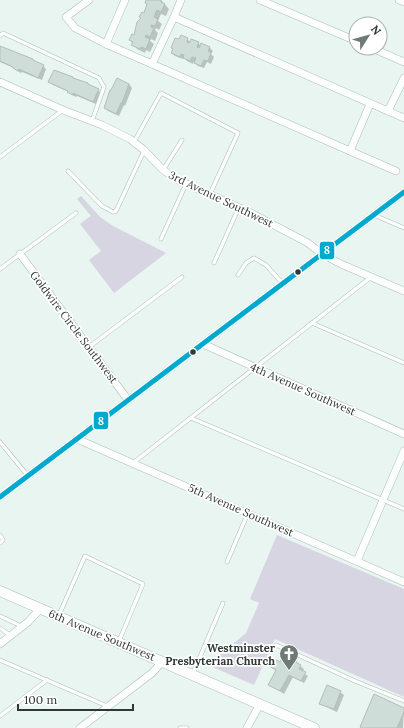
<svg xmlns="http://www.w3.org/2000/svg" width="404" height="728" font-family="Lora,serif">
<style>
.green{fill:#d7d5e2}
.shadow{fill:#0003}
.building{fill:#cfddd8;stroke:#b3bdb9}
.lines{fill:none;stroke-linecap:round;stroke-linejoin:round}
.lane-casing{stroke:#b0bbb7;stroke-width:4.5}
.street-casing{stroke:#b0bbb7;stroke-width:8}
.secondary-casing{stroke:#b0bbb7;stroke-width:11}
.lane{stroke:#fcfefd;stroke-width:3.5}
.street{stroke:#fcfefd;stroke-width:7}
.secondary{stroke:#fcfefd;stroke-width:10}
.bus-1-casing{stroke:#fff;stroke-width:8}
.bus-1{stroke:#00a9ce;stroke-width:5}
.bus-dot{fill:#2e3834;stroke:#fff;stroke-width:1.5}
.labels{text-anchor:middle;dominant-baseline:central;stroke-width:3.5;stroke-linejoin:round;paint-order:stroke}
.street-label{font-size:11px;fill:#2e3834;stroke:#fff}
.poi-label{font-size:11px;font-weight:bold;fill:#2e3834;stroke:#fff;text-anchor:end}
.line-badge{stroke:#fff;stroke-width:1.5}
.badge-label{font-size:11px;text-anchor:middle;font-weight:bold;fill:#fff}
</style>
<rect width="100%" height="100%" fill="#e8f5f0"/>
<g class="green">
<polygon points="81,196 100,217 113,226 166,253 114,293 89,260 101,251 80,224 91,216 77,199"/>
<polygon points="277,535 404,589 404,697 275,639 254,685 208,665 246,633 259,603 250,599"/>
</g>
<g class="shadow">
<polygon points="147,0 161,0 169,9 166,16 161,14 158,21 162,24 159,30 156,28 155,30 158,33 155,41 151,39 150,41 154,44 150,52 146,50 145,53 137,49 130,40 134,36 148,5"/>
<polygon points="187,39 190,42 198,43 201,46 202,45 210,48 213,51 211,54 214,57 211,64 207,62 204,68 198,66 194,61 193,64 187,61 184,58 183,59 175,56 172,53"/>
<polygon points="0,47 43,66 46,69 42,80 22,72 21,73 17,71 14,68 0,62"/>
<polygon points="73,78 98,90 101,93 96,104 77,96 76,97 72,95 69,92 53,85 50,82"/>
<polygon points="129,84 132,88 125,106 124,105 119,116 108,111 105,108"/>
<polygon points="293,658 297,661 296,663 304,669 302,672 308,676 304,683 293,677 284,694 269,684 276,671 270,666"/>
<polygon points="340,692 344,695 337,712 324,706 320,703"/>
<polygon points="404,709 403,728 362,728"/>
</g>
<g class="building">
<polygon points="146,0 161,0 161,2 165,4 161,12 157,10 154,17 158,19 155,26 151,25 151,27 154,28 150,37 146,35 145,37 150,39 146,49 141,47 140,49 131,45 133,42 129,40 132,34 134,35 137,22 141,18 139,17 142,12 144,13 147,4 145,3"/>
<polygon points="181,35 188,38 187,42 189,43 191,39 199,42 197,47 199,48 201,43 210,47 208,51 211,53 208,61 204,60 201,66 194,63 196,58 192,57 190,61 183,58 184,55 181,54 180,57 171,53 173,49 171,48 175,38 179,39"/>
<polygon points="0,46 33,59 33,60 44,65 38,78 19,69 18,71 13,68 13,67 0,61"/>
<polygon points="54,70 73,77 73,78 88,83 88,84 99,89 93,102 73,93 73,95 67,92 68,91 48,82"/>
<polygon points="117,78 129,84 122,103 121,103 116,114 104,108 110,90 111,90"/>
<polygon points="285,653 294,658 292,660 301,665 299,669 306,672 301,681 289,675 280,691 268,685 276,670 269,666 273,658 280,662"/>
<polygon points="327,685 341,691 334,709 319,704"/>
<polygon points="374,694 404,708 404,712 397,728 362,728 360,727"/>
</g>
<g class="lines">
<defs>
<g id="lane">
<polyline points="0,36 3,33 99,78 104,87 92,121"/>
<polyline points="134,142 161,93 238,133 210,194"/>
<polyline points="0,157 63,110"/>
<polyline points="163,170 182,140"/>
<polyline points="68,171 102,206 113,212 116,211 144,151"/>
<polyline points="374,215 404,228"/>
<polyline points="161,239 186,184"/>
<polyline points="214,263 239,207"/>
<polyline points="0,269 76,213"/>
<polyline points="238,275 246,263 254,258 266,265 283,284"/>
<polyline points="312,323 404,363"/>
<polyline points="89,347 182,277"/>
<polyline points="191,418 404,509"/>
<polyline points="0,442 28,476"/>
<polyline points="133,463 371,277"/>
<polyline points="0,535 3,540 0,543"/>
<polyline points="227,562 248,513"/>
<polyline points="59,615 85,556 143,584 119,641"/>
<polyline points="0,616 21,626"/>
<polyline points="0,628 11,636"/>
<polyline points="276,645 355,681 404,701"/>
<polyline points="0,660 107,706"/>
<polyline points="193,673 223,603"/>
<polyline points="0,716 47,680"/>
<polyline points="180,728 187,728"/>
</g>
<g id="street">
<polyline points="89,0 66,17 75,28 106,44"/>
<polyline points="125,0 106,44 152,64"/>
<polyline points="260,0 356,41"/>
<polyline points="399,0 404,2"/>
<polyline points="174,17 181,0"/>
<polyline points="372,48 404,62"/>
<polyline points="0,82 63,110 102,125 130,139 144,150 163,170 180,181 253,214 308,243 322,254 341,264 404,291"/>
<polyline points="370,104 350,151 152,64 174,17 404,118"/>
<polyline points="388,111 404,78"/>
<polyline points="350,151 396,171"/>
<polyline points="20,254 128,400"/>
<polyline points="203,344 404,434"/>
<polyline points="77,439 404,582"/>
<polyline points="0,497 404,192"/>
<polyline points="357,561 404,451"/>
<polyline points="0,644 28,622 41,608"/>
<polyline points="80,728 152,673 163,661"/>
<polyline points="247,728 260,704"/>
</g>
<polyline id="secondary" points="0,591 314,728"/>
</defs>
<use href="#lane" class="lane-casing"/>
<use href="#street" class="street-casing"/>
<use href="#secondary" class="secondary-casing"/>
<use href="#lane" class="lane"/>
<use href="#street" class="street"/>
<use href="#secondary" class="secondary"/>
<defs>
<polyline id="bus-1" points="0,497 404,192"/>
</defs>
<use href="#bus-1" class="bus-1-casing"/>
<use href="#bus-1" class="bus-1"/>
</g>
<defs>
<symbol id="church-pin" viewBox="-11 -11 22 30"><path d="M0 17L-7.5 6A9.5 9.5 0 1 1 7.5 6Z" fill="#6f7a76" stroke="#fff"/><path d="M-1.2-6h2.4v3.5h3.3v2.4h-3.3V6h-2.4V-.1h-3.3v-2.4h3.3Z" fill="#fff"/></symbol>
</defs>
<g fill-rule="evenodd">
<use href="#church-pin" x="278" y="643" width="22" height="30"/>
</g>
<g class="bus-dot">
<circle cx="298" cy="272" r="3.5"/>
<circle cx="193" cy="352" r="3.5"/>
</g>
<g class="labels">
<g class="street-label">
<text transform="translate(221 199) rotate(26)">3rd Avenue Southwest</text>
<text transform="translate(74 327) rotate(53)">Goldwire Circle Southwest</text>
<text transform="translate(303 389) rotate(24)">4th Avenue Southwest</text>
<text transform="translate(241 510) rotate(24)">5th Avenue Southwest</text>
<text transform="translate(102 635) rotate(23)">6th Avenue Southwest</text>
</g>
<g class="poi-label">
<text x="275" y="648">Westminster<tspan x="275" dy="13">Presbyterian Church</tspan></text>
</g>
</g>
<g class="line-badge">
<rect x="319" y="241" width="16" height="19" rx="4" fill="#00a9ce"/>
<rect x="93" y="411" width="16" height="19" rx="4" fill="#00a9ce"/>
</g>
<g class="badge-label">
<text x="327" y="254">8</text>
<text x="101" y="425">8</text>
</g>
<g transform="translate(368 36) rotate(53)"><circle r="19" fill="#ffffff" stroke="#abafae"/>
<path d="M0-3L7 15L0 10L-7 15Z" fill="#6f7a76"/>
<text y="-6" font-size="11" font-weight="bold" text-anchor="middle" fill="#2e3834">N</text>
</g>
<path d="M18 704v6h115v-6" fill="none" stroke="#2e3834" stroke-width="2"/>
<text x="24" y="704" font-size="12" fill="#2e3834" stroke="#ffffff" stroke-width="3" paint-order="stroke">100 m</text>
</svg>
